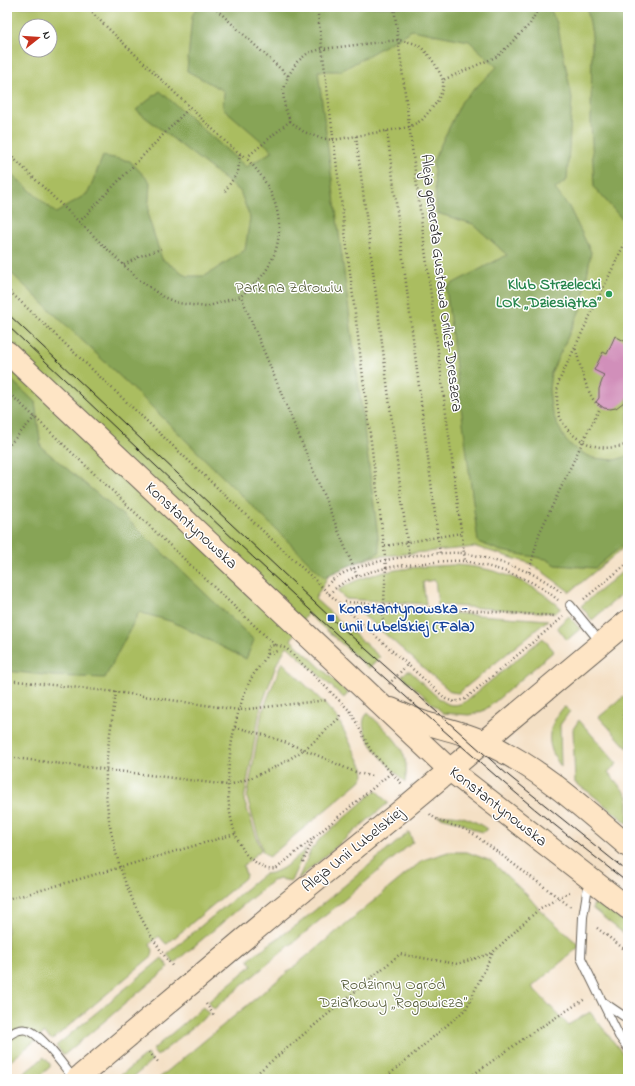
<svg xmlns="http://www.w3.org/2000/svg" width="635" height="1086" font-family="'Indie Flower',sans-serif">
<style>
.green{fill:#aabd61;stroke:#636c3e;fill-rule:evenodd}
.forest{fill:#87a457;stroke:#52603a}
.building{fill:#d18fba}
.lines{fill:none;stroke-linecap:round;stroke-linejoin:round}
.lane-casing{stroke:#686157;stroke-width:10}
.secondary-casing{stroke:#686157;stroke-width:24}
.path{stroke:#686157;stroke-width:2.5;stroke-dasharray:1 3;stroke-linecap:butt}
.lane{stroke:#fff;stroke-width:8}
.secondary{stroke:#fee5c5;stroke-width:22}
.tram{stroke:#1c1c1c;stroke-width:1}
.leisure-dot{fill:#2e9e5b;stroke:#fff;stroke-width:1.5}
.transit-dot{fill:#1a4fb4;stroke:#fff;stroke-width:1.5}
.labels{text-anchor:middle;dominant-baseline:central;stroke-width:3;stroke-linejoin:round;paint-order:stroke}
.street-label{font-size:16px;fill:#1c1c1c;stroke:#fff}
.leisure-label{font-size:16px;font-weight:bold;fill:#27864d;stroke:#fff;text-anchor:end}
.park-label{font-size:16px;fill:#555c38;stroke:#fff}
.transit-label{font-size:16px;font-weight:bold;fill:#164399;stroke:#fff;text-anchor:start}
</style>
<rect width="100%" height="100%" fill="#fff"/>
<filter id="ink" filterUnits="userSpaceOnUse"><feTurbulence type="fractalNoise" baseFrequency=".025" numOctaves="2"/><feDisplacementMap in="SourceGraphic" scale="8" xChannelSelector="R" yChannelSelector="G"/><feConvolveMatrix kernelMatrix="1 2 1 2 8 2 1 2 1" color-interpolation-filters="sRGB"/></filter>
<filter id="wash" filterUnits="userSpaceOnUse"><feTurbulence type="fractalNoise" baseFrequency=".012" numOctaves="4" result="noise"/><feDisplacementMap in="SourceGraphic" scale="16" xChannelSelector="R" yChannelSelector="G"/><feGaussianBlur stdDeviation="0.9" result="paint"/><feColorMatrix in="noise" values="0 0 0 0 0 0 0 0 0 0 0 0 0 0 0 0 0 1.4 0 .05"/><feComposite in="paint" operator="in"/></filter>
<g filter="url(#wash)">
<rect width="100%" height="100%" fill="#f4e0c5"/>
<g class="green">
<path d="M7 7H628V544L570 592 532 564 476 547 373 557 330 573 315 599 380 657 369 668 307 613 291 640 348 693 344 698 287 646 277 663 260 710 244 800 261 850 243 866 246 875 245 878 167 944 165 943 159 936 150 944 153 950 152 956 52 1040 44 1033 7 1064ZM26 26H50V50H26Z"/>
<path d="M453 565C492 566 532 581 561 608L555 613 438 605 435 580 423 582 426 604 346 599 337 591C369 569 415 567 453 565Z"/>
<polygon points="628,567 628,589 592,620 581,606"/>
<polygon points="353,606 548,620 460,692 458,693 451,692"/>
<polygon points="569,616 580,629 567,640 557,627"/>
<path d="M543 638 554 651 490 706 483 711 469 715 443 713 402 676 407 671H410C419 679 438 700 448 704 455 706 461 704 466 701Z"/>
<polygon points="282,662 322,701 338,719 363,768 364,775 360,781 269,857 263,852 247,798 262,712"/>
<polygon points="628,693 628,749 599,717"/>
<path d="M565 707 570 711 560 725 561 767C545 744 546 729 563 708Z"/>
<path d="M368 713C389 734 412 748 405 782 393 770 349 730 368 713Z"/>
<polygon points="579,720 617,764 608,772 628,796 628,824 590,793 575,783 573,729"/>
<polygon points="376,790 388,803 298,879 311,850 319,840"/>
<path d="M445 815C461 814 474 820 487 829L483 832 475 830 460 822 437 816Z"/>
<polygon points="409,832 413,842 214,1009 208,1002 252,965 248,959 297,925"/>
<path d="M306 849 291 881 280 879 272 881 174 963 167 954 264 874C283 873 292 860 306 849Z"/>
<polygon points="448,852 467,852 491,861 527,895 539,909 580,946 532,987 568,1025 590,1012 628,1060 628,1079 158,1079 423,860"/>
<polygon points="596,904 609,911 628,925 628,937 593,909 593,905"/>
<polygon points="162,958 169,967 64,1055 56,1046"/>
<polygon points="203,1007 209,1014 157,1056 152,1050"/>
<polygon points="147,1054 152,1061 131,1079 116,1079"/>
<polygon points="44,1057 50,1064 50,1067 36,1079 17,1079"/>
</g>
<g class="forest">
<polygon points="197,7 549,7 557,23 572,98 567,180 555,189 569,207 591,252 582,306 551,373 549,389 551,407 556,422 566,441 578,451 593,458 615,460 628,456 628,541 595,568 556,565 546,559 501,551 478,542 446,287 507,255 473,224 437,213 433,161 462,101 497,67 469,41 412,30 341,71 318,71 380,552 324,577 148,403 7,269 7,170 56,213 88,193 103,156 130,161 150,182 148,216 162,259 187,276 205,276 245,250 250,218 240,191 136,110 160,91 246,167 273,151 223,108 224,91 187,71 192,16"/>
<polygon points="587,7 628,7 628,226 594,187 591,121 592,35"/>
<polygon points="7,376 35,402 41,447 126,518 254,640 246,659 173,622 139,612 105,678 53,676 7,671 7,491 10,485 7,482"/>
</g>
<g id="blocks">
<polygon class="building" points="615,336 628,343 628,397 624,402 616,408 610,409 604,408 596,402 599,398 599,389 604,375 594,370 603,352 607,354"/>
</g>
</g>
<g filter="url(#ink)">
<use href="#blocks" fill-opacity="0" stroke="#686157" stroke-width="1"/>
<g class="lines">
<defs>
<g id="lane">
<polyline points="570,605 601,643"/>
<polyline points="589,880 583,917 581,958 619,1036 628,1048"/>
<polyline points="603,1002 628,1019"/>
<path d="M7 1037C13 1032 19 1028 27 1030 40 1032 65 1068 74 1079"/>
</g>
<g id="secondary">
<polyline points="7,352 450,770 628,908"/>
<path d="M391 709C402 714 413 719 425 723 445 729 466 733 486 743 540 768 583 808 628 846"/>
<polyline points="77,1079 275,913 402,810 628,621"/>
</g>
</defs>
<use href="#lane" class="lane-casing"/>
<use href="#secondary" class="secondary-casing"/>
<g class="path">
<polyline points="86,7 229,145 246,158"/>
<polyline points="214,7 288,76"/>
<polyline points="317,7 384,546 386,568 382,634"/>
<polyline points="394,7 465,561"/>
<polyline points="7,12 12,7"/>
<polyline points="290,121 297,127 304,132 320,138 333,140 409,127 422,120 437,102 443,89 443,80 498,56 530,24 539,7"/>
<polyline points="387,131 440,554"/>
<polyline points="356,136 409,557"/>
<polyline points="7,152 137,278 163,297 178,303 206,307 241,296"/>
<polyline points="225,191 238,172 240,154"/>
<polyline points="79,222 190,107"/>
<path d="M628 236 558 383C557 395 556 406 560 417 571 443 603 454 628 444"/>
<polyline points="124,265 140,256 161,249"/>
<polyline points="7,289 317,582 329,594 446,699 454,702 465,699 563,617"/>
<polyline points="7,391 275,645"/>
<polyline points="7,447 35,417"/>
<polyline points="385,546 461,533"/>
<path d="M529 572 539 534 583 441 601 406C588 403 579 360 575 347"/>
<path d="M357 576 241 296C249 288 259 281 265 272 292 232 277 189 246 158L290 121 285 108 283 92 288 76 297 62 308 53 322 49 398 40C405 41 413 42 419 46 430 54 438 68 443 80"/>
<path d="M327 585C339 572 360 566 377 562 403 556 436 552 462 553 472 554 482 557 492 560 519 567 542 576 563 594"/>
<path d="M329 594C347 576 373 570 398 566 419 564 441 560 463 561 472 562 481 565 490 567 515 574 537 582 558 600"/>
<polyline points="584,599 628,563"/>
<polyline points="345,602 555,616"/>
<polyline points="268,654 277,651"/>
<polyline points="7,680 116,692 239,710 328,700"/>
<polyline points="389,684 408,664"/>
<path d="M116 692C113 717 107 746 106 771 104 840 130 913 173 967"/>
<path d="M628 699C623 709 622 717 628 726"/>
<path d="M235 727C265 734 291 744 319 756 337 763 353 774 373 776"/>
<path d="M7 757 228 785C248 781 286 763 303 750 316 741 327 729 338 719L341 713"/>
<path d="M391 773 276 869C264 871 260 865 251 859 245 855 243 849 239 842 221 806 228 748 239 710 242 700 246 688 251 679 256 668 268 660 268 647 274 644 281 645 287 649L351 712 371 751 402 784"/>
<path d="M430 814C439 824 459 825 472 833L571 907"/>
<polyline points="303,862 313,840"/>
<polyline points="7,900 235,834"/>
<polyline points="597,928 628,952"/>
<polyline points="206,1004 214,1015"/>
<polyline points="149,1052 158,1062"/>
<polyline points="250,1079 400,954 457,964 493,953"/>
<polyline points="384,1079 466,1009 493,952 539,909 571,891"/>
<polyline points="467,1079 533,1032 585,999"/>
</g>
<use href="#lane" class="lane"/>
<use href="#secondary" class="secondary"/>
<g class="tram">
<polyline points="7,313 331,618 509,776 628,872"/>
<path d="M7 325C171 480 333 636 504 783 544 818 587 850 628 883"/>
</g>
</g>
</g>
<circle class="leisure-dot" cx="609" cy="294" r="4"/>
<rect class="transit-dot" x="327" y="614" width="8" height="8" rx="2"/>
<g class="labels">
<g class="street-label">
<text transform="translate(441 283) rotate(83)">Aleja generała Gustawa Orlicz-Dreszera</text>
<text transform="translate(191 526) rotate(43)">Konstantynowska</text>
<text transform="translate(498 807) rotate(38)">Konstantynowska</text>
<text transform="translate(353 850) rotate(-39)">Aleja Unii Lubelskiej</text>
</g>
<g class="leisure-label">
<text x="601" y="285">Klub Strzelecki<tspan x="601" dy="18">LOK „Dziesiątka”</tspan></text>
</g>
<g class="park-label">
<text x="289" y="288">Park na Zdrowiu</text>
<text x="393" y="985">Rodzinny Ogród<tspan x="393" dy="18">Działkowy „Rogowicza”</tspan></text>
</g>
<g class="transit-label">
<text x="339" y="609">Konstantynowska -<tspan x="339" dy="18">Unii Lubelskiej (Fala)</tspan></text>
</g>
</g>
<rect width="635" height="1086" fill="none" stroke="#fff" stroke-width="24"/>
<g transform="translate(38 38) rotate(73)"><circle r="19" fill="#ffffff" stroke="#a4a4a4"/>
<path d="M0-3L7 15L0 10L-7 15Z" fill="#c8321e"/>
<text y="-6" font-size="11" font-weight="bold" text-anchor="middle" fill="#1c1c1c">N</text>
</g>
</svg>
